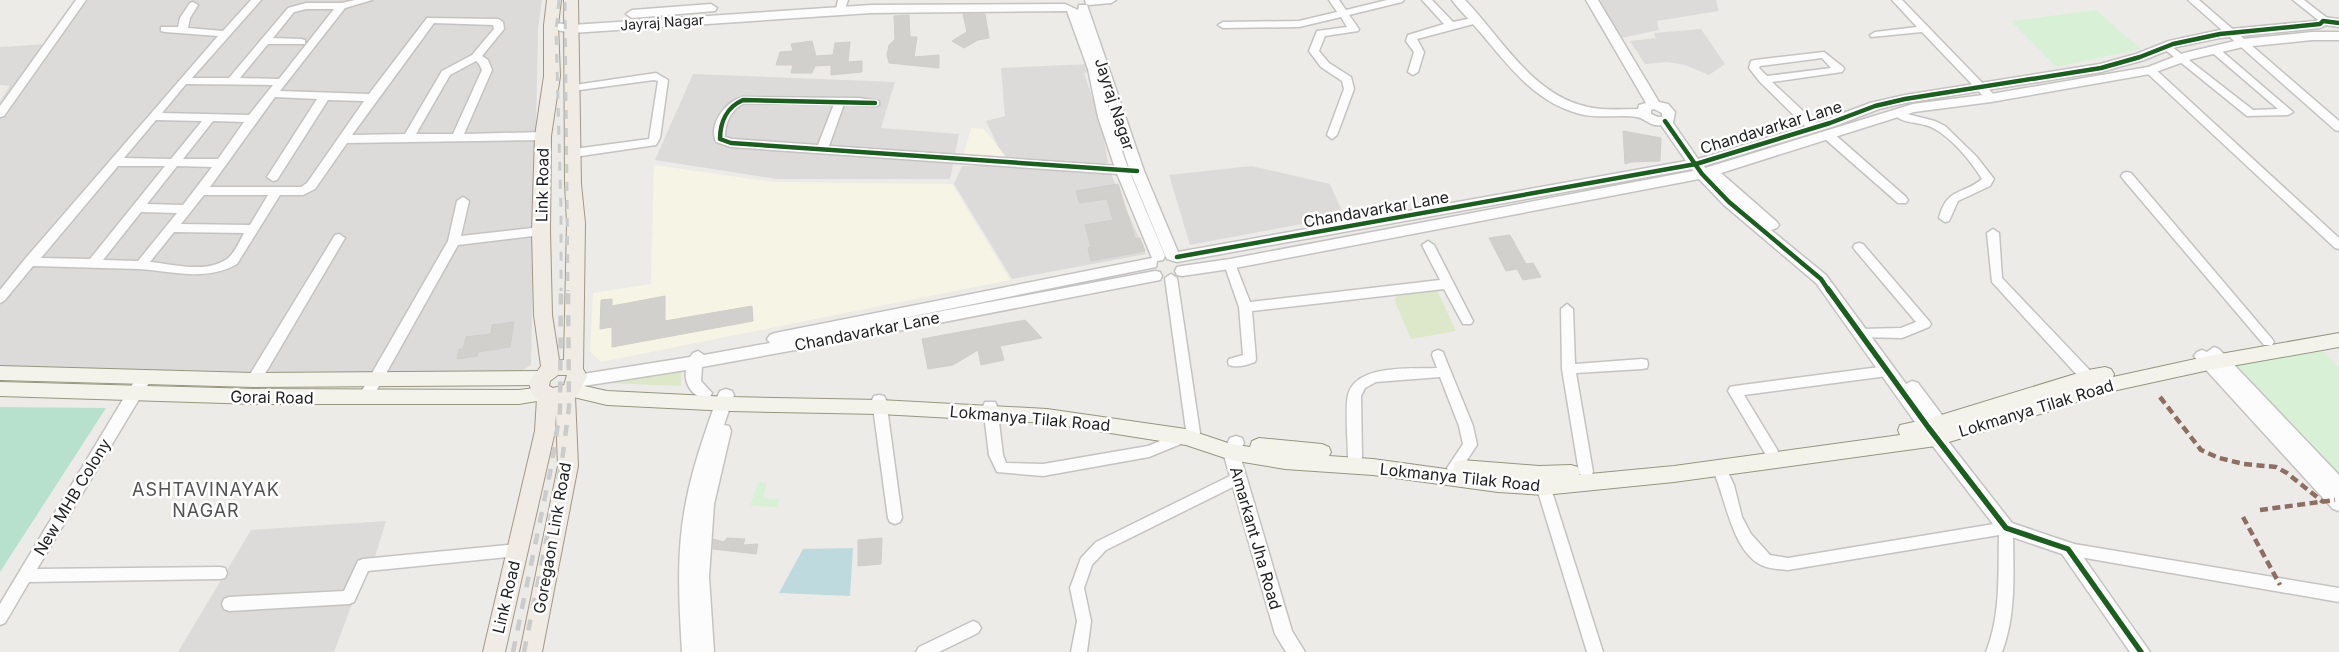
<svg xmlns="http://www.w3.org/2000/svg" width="2339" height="652" font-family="Inter,sans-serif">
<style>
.residential{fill:#dcdbd9}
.education{fill:#f6f4e5}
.grass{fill:#dce8c9}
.park{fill:#d8f1d6}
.pitch{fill:#b7e1cc}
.water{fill:#bedade}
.building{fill:#d2d0cd;stroke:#d0cdca}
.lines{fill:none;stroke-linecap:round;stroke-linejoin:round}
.minor-casing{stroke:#c4c3c2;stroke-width:3}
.tertiary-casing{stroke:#c4c3c2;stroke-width:3}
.secondary-casing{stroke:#969681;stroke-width:2}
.primary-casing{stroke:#a29786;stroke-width:2}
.minor{fill:#fcfcfc;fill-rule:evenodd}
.tertiary{fill:#fcfcfc;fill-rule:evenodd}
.secondary{fill:#f3f3eb;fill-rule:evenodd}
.primary{fill:#f0ebe5;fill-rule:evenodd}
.rail-far1{stroke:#cbcbca;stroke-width:3;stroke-dasharray:9 9;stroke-linecap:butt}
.rail{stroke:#cbcbca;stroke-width:4.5;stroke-dasharray:11 11;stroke-linecap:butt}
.quiet{stroke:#8d6e63;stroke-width:4.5;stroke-dasharray:8 4.5;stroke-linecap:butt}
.cycleway-far1-casing{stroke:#fff;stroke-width:7}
.cycleway-casing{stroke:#fff;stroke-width:9}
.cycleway-far1{stroke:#1b5e20;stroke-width:4.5}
.cycleway{stroke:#1b5e20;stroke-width:5.5}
.labels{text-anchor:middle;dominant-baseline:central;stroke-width:5;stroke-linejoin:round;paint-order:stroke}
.far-street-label{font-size:14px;fill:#1f1f1f;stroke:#fff}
.street-label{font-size:16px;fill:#1f1f1f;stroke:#fff}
.neighbourhood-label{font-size:18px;letter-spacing:1px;fill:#525252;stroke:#fff}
</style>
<rect width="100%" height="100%" fill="#edebe8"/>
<g class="residential">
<polygon points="79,0 542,0 538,29 531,365 518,373 147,372 0,366 0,101 10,86 0,85 0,47 48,44"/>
<polygon points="1600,0 1716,0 1719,11 1657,21 1659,30 1621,38"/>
<polygon points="1701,29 1725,64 1709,75 1685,65 1668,62 1645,64 1630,41 1656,38 1654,33"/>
<polygon points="1090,64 1092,71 1084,73 1101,123 1108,163 1093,167 1006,163 986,121 1005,116 1001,68"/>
<polygon points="693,74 895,82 881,128 959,134 950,179 777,179 655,160"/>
<polygon points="962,166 1041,166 1105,171 1111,174 1146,254 1012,279 954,184"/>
<polygon points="1251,166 1330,184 1344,216 1190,245 1169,175"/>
<polygon points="386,521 374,560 477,560 364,572 334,652 178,652 251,530"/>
</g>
<g class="education">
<polygon points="971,128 984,129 1011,163 962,160"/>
<polygon points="654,165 773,182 952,184 1010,280 601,362 590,351 593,293 651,284"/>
</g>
<g class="grass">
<polygon points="1437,290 1456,331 1411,339 1394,299 1398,296"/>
<polygon points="681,371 681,386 608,383"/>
</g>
<g class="park">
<polygon points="2096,10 2141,49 2056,67 2011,21"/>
<polygon points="2323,351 2339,367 2339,482 2230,366"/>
<polygon points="758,482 767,483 763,498 780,499 777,507 750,506"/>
</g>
<polygon class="pitch" points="0,407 106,408 0,572"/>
<polygon class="water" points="853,548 850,596 779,593 803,549"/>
<g class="building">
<polygon points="963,14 985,14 989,38 978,40 964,48 952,41 967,32"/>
<polygon points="909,15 910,37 917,37 914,57 939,55 939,68 889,63 887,55 889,45 895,39 894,16"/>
<polygon points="812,41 816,56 833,55 835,43 850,42 848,62 862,61 862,72 831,75 831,65 815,66 812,73 791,73 793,65 776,65 780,52 793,51 791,44"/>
<polygon points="1623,131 1661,138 1660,161 1631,162 1625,164"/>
<polygon points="1118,184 1135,239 1140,238 1145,251 1091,261 1088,248 1091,247 1085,225 1113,220 1107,199 1079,203 1076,191"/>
<polygon points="1510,235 1526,264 1533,263 1541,277 1523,280 1517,269 1506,271 1489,238"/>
<polygon points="665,296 665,321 752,306 753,321 612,347 612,327 600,329 601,300 612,299 612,306"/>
<polygon points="1025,320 1042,338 1000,346 1004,360 981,365 978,350 953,365 928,369 922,339"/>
<polygon points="514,322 510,347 478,352 477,356 457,359 459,349 463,349 466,337 491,334 492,325"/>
<polygon points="727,538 745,539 743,545 758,544 756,554 713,549 713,539 724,542"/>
<polygon points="882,538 881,564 858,566 858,540"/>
</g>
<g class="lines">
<defs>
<g id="minor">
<polygon points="76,0 86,0 4,116 0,117 0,106"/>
<path d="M251 0H261L192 78H229L288 8 306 3H342L355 0H372L345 8 280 91 369 94 427 18 498 19 503 22 504 29 482 56 488 60 492 70 464 134 543 132 548 136 543 140 347 143 315 189 303 195H280L237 264C205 282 173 271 138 269 103 268 68 267 33 266L4 301 0 303V290L25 259 218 36 165 32 161 31V27H178L180 18 190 3 193 2 198 5 190 18 188 28 223 31ZM306 9H334L279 79 240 78 268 44H305V40L301 39 273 38 294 12ZM434 23 493 25 494 29 472 55 442 71 405 134 352 135ZM476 61 479 64 482 70 453 134H416L450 75ZM186 84 273 85 249 115 162 113ZM275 97 317 99 267 177 273 181 277 180 328 100 364 101 307 183 301 187H210ZM156 120 202 121 171 159 124 158ZM213 121 244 122 218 159H183ZM118 166H165L90 259 41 258ZM177 166 212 167 183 205 147 204ZM204 195H268L250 225 181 224ZM141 212 177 213 138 261 103 260ZM174 232 244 233C240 241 234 254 227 259 206 274 173 264 150 262Z"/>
<polygon points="838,0 848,0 844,12 838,12 836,10"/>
<polygon points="1085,0 1116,0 1111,3 1089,5 1086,4"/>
<polygon points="1329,0 1339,0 1346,10 1387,0 1404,0 1402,2 1349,15 1359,29 1358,31 1325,36 1319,51 1329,63 1351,77 1354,89 1337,135 1332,139 1327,135 1344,89 1342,81 1321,67 1309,51 1317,31 1347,27 1341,17 1299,27 1223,28 1218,25 1223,22 1299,21 1337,12"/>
<polygon points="1422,0 1432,0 1453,22 1477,17 1482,20 1481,22 1417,39 1424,52 1418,72 1413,75 1408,72 1414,52 1406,41 1408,35 1444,24"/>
<polygon points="1892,0 1902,0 1995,96 1995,100 1987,100 1922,32 1871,37 1870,35 1875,32 1917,27"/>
<polygon points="2188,0 2199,0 2339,121 2339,131 2335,130"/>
<polygon points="2293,0 2304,0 2331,21 2330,23 2322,23"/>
<polygon points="2167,43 2253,110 2278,109 2208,49 2209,47 2217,47 2293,112 2288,115 2247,116 2163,48 2162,46"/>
<path d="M1824 52 1843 67 1844 69 1842 72 1772 82 1818 125 1819 128 1818 131H1810L1760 82 1749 68 1751 61 1755 60ZM1822 58 1831 68 1767 76 1759 68 1760 66Z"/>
<polygon points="2150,67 2154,68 2339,238 2339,249 2335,248 2146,72 2146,68"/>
<polygon points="656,73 668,80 660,138 656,145 574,157 570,156 568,153 570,150 574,149 649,139 658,81 654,80 572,91 567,88 568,86"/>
<path d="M743 97 859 98 879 101V105L875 106 844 104 829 146 1132 167 1138 171 1132 175 731 147 716 142C708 124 726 101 743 97ZM744 103 834 104 818 145 732 139 725 137C725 122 731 110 744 103Z"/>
<path d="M1898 110 1911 115 1935 121 1945 126 1976 156 1994 179 1990 186 1958 201 1949 221 1945 222 1939 218C1947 187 1963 195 1982 179 1971 161 1952 138 1933 128 1920 121 1902 125 1893 113Z"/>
<polygon points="1829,132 1833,133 1906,197 1908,200 1906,203 1898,203 1825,139 1824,136"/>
<polygon points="2127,172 2131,173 2272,339 2274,342 2272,345 2264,345 2123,179 2121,176 2123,173"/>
<polygon points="463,197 469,201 461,236 541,227 547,231 541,235 458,245 370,402 360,402 358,398 360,394 448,241 457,201"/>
<polygon points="1993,229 1999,233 2002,278 2098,379 2099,383 2098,387 2088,387 1992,282 1987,233"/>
<polygon points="339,234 345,238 259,384 249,384 248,380 249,376 335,235"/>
<path d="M1428 241 1434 245 1473 321 1471 324H1463L1444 289 1252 311 1256 359 1255 362C1247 365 1237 368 1229 365L1228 362 1229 359 1243 355 1239 307 1224 264 1226 261H1234L1250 302 1440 280 1422 245Z"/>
<polygon points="1859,243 1863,244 1929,321 1931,324 1929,327 1902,338 1857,337 1855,334 1857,331 1861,329 1901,328 1916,322 1855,250 1853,247 1855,244"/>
<polygon points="1171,274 1177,278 1200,433 1198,437 1149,457 1043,476 997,472 989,455 983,406 985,402 995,402 997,406 1003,455 1006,463 1043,464 1148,446 1186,430 1165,278"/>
<polygon points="1567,304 1573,309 1575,364 1642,359 1647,360 1648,364 1647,368 1642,369 1576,373 1593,472 1591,476 1586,478 1581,476 1579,472 1562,369 1561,309"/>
<path d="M1438 350 1443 352 1444 355 1473 426 1477 445 1459 472 1454 474 1449 472 1447 468 1463 444 1459 426 1440 377 1376 382 1365 388 1361 396 1362 457 1360 461 1355 463 1350 461 1348 457C1348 443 1345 407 1348 395 1356 364 1410 369 1437 368L1432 355 1433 352Z"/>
<polygon points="1887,366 1892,367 1893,371 1892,375 1887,376 1744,395 1778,451 1776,455 1771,457 1766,455 1728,391 1730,387 1735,386"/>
<polygon points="145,372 150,373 151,377 150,381 37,569 220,567 225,568 227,573 225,578 220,579 29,582 5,623 0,625 0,604 128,391 140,373"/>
<polygon points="879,395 884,396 886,400 902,518 900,522 895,524 890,522 888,518 872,400 874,396"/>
<path d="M1719 462 1724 464 1734 485 1742 517 1751 534 1770 555 1788 558 2006 522 2011 524 2013 528C2013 569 2017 613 2002 652H1986C2001 615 1998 574 1999 535L1788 570C1779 569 1769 569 1761 565 1731 550 1725 494 1712 468L1714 464Z"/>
<polygon points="1238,472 1243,474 1245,478 1243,482 1106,550 1092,565 1084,588 1091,621 1087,652 1071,652 1077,621 1070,588 1081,558 1096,542"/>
<polygon points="1541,473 1546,475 1548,479 1603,652 1587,652 1534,479 1536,475"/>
<polygon points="2068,543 2339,588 2339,602 2068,555 2063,553 2061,549 2063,545"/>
<polygon points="517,544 522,546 524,550 522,554 517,556 368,571 354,602 349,604 229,611 224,609 222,604 224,599 229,597 344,591 358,561 363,559"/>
<polygon points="973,621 978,623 981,628 978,633 939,652 916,652 919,647"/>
</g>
<g id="tertiary">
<path d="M1452 0H1465C1500 36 1531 93 1584 106 1601 111 1620 109 1638 109L1639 105 1646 103 1586 0H1598L1659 102 1668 104 1675 112 1673 123 1698 159 1825 120 1870 103 1905 95 2100 64 2136 54 2169 41 2220 30 2316 21 2323 17 2339 19V27L2326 25 2320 28 2220 38 2176 47 2144 60 2101 72 1905 103 1879 109 1835 126 1704 166 1705 168 1913 104 1991 94 2148 67 2184 53 2243 39 2312 32H2339V40H2312L2243 47 2192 59 2150 74 1991 102 1914 112 1721 173 1777 222 1779 225 1777 228 1771 230 1826 275 1906 384 1912 381 1918 383 1948 423 1944 436 2012 523 2074 544 2150 652H2130L2062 554 2000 533 1922 432 1816 283 1724 205 1699 179 1230 269 1182 276 1177 275 1175 271 1177 267 1182 266 1230 259 1693 171 1692 169 1177 262 1167 259 1165 255 1130 171 1106 97C1118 152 1144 204 1165 256L1163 260 1157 261 1156 267 1151 268 884 322 1155 271 1160 272 1162 276 1160 280 867 337 702 367 701 381 712 393 710 397 704 399C691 395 684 383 686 370L577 387 572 385 569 381 572 377 577 375 690 357 693 353 698 351 704 355 770 343 767 339 770 335 775 333 1152 258 1116 171 1098 117 1088 69 1067 11 871 13 572 33 547 28 545 25 547 22 572 25 871 5 1065 4 1078 10 1079 5H1087L1144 171 1178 252 1686 161 1661 125C1651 127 1646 119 1637 117 1619 114 1600 119 1580 114 1535 103 1508 65 1480 32 1471 21 1460 11 1452 0ZM1654 109 1662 113V117H1658L1651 114V110Z"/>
<polygon points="711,4 717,8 715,11 632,18 626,14 632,10"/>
<polygon points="2214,347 2219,349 2339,475 2339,511 2333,509 2197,360 2194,356 2197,352 2202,350 2207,352"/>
<path d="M726 389 732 391 734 395 724 425 729 426 731 431 714 504 709 577 714 652H682C679 602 676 551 686 502 693 465 706 430 718 395L720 391Z"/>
<polygon points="1236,436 1242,438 1244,443 1239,452 1292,631 1305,652 1286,652 1275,634 1223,452 1230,438"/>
</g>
<g id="secondary">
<polygon points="2339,333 2339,347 2209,370 2099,394 2050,411 1936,446 1674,482 1544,495 1498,492 1373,475 1285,469 1231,460 1186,445 1047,423 880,414 730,411 607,405 565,395 562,390 565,385 571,383 607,391 730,397 880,400 1047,409 1186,429 1231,444 1250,447 1252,441 1259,438 1322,444 1329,447 1331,452 1329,456 1373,459 1453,470 1455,462 1462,460 1539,466 1571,465 1578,467 1581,473 1579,475 1674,466 1900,435 1898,430 1900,425 1928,419 2088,370 2105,367 2111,369 2114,374 2113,377 2209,356"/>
<polygon points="0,366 254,373 541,371 547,373 550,378 547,383 541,385 254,387 0,380"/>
<polygon points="0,382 260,389 519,390 543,387 549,389 552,394 549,399 519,404 260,404 0,396"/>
</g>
<path id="primary" d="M547 0H561L558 25 560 76 551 136 550 231 552 315 559 360H564L567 223 565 184 564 0H578L581 184 585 223 583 369 587 376 578 395 575 396 578 466 542 652H520L558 466 556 414 555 431 505 652H483L535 431 537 398 533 396 529 383 541 366 534 315 532 231 535 136 544 76V25ZM558 375H567L564 385 553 388 549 386 550 381Z"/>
</defs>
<use href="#minor" class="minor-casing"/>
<use href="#tertiary" class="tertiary-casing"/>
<use href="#secondary" class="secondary-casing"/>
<use href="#primary" class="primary-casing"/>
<use href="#minor" class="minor"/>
<use href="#tertiary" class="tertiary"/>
<use href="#secondary" class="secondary"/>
<use href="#primary" class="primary"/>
<g class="rail-far1">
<polyline points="559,0 556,31 561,210 561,291"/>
<polyline points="565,2 568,291"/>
</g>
<g class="rail">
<polyline points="513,652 552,463 560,411 561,289"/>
<polyline points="524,652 562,461 569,407 568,289"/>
</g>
<g class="quiet">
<polyline points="2160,397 2201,450 2219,458 2244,464 2276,467 2287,473 2323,502"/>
<polyline points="2260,510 2335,500"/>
<polyline points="2243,517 2280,585"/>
</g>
<defs>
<g id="cycleway-far1">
<path d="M875 103 743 100C727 107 720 122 720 139L731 143 1137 171"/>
<polyline points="1665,121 1702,174 1729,202 1821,279 1829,291"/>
<polyline points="1177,257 1696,164 1830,123 1875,106 1905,99 2101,68 2140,57 2173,44 2220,34 2320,24 2323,21 2339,23"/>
</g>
<polyline id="cycleway" points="1828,289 1928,427 2006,528 2068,549 2141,652"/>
</defs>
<use href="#cycleway-far1" class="cycleway-far1-casing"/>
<use href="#cycleway" class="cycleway-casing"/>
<use href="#cycleway-far1" class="cycleway-far1"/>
<use href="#cycleway" class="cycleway"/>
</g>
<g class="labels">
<g class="far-street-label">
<text transform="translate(662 22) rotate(-4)">Jayraj Nagar</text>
</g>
<g class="street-label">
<text transform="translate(1115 104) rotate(72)">Jayraj Nagar</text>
<text transform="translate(1771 127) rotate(-17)">Chandavarkar Lane</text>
<text transform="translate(542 185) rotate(-89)">Link Road</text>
<text transform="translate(1376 209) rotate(-10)">Chandavarkar Lane</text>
<text transform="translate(867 331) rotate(-11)">Chandavarkar Lane</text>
<text transform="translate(272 397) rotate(1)">Gorai Road</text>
<text transform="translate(2036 408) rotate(-17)">Lokmanya Tilak Road</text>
<text transform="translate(1030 418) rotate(5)">Lokmanya Tilak Road</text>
<text transform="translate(1460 477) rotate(6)">Lokmanya Tilak Road</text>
<text transform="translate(72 497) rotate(-59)">New MHB Colony</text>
<text transform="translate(552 538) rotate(-80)">Goregaon Link Road</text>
<text transform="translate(1256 538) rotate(74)">Amarkant Jha Road</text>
<text transform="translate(506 597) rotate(-77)">Link Road</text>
</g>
<g class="neighbourhood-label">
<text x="206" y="489">ASHTAVINAYAK<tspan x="206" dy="21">NAGAR</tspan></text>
</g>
</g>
</svg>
